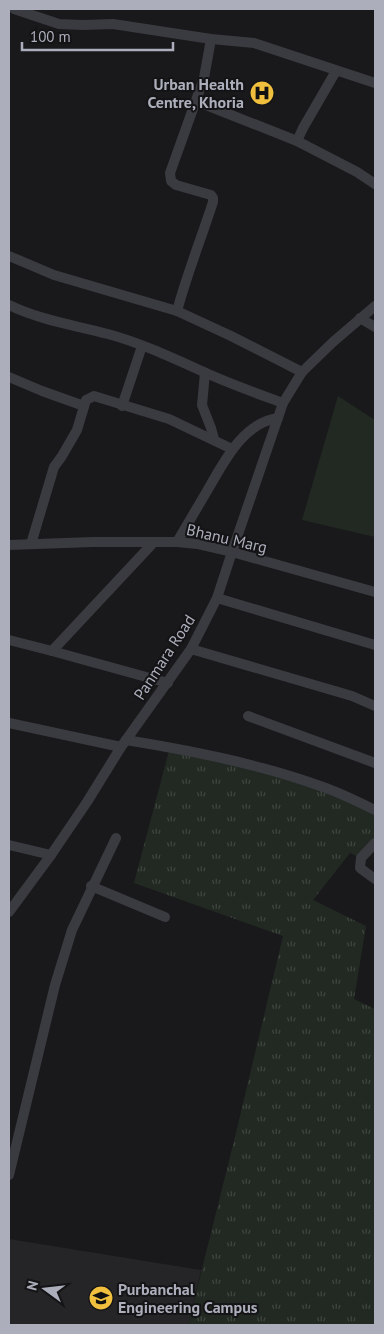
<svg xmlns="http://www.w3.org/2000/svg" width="384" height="1334" font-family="'PT Sans',sans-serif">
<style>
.built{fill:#252528}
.grass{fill:url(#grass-tufts)}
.park{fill:#212922}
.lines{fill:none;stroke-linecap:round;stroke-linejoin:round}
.minor{stroke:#3a3b40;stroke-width:10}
.labels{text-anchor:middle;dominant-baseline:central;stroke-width:4;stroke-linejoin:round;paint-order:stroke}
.poi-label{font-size:16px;font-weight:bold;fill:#acafbb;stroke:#141416;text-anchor:end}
.street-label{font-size:16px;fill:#acafbb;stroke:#141416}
</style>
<defs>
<pattern id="grass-tufts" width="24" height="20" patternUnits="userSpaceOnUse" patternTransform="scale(1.25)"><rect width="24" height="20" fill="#212922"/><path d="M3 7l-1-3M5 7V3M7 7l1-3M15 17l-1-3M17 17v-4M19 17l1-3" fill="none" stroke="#3f4640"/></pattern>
</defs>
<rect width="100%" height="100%" fill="#19191b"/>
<polygon class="built" points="9,1239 201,1270 188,1325 9,1325"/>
<polygon class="grass" points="170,747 258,767 375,810 375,843 361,858 350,853 313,900 366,926 354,999 375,1009 375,1325 188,1325 235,1137 283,936 134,883"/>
<polygon class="park" points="338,396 375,420 375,537 302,520"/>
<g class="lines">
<g class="minor">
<polyline points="14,9 59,24 83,25 113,24 211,39 254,43 375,83"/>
<polyline points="196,101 297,141 357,172 375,184"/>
<polyline points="297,141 303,128 336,71"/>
<polyline points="9,256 54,275 177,311 231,336 302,372"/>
<path d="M9 305C40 320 74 325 108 334 141 343 173 358 204 372 230 384 256 393 283 403"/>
<path d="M177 311C187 274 201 239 213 202V198L211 195 176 185 171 181 170 173 204 78 211 39"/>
<polyline points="360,318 375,327"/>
<polyline points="205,373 202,405 211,428 214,439"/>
<polyline points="9,377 42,391 84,406"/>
<polyline points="122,406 142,346"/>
<path d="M177 542C187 525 197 508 207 491 223 464 242 423 278 418"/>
<polyline points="31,544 54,467 62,456 77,430 86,400 94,396 169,419 232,449"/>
<polyline points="9,545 93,542 177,542 197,544 232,552 375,592"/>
<polyline points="217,598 375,645"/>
<polyline points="9,640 52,651 168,683"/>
<polyline points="191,649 352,696 375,706"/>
<polyline points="52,651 154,542"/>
<polyline points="248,716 375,763"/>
<polyline points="9,723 121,747"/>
<path d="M126 740C193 751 260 764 323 787 341 793 358 802 375 810"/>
<polyline points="375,843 361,858 360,868 375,879"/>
<polyline points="9,845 51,855"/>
<polyline points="91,886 165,917"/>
<polyline points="9,912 51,855 87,802 121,747 191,649 217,598 232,552 283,403 302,372 333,342 375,306"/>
<polyline points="9,1175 55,985 72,930 116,838"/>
</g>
</g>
<defs>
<symbol id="hospital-disc" viewBox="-11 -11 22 22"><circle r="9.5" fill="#efbf3d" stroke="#141416"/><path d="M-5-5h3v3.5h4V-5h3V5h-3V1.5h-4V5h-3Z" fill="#111"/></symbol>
<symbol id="university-disc" viewBox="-11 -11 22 22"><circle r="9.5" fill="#efbf3d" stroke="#141416"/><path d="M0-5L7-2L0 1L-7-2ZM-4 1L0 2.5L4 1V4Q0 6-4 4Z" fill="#111"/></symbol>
</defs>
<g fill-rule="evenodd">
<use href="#hospital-disc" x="248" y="79" width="28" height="28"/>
<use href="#university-disc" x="87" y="1284" width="28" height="28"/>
</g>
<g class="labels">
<g class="poi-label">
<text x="244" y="84">Urban Health<tspan x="244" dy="18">Centre, Khoria</tspan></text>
<text x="118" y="1289" text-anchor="start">Purbanchal<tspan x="118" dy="18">Engineering Campus</tspan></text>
</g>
<g class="street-label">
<text transform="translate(227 538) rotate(13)">Bhanu Marg</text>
<text transform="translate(164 657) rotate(-57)">Panmara Road</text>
</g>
</g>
<rect width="384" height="1334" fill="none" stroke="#acafbb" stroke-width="20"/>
<g transform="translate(45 1289) rotate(285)" stroke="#141416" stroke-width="4" paint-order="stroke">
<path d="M0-4L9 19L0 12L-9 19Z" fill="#acafbb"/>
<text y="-8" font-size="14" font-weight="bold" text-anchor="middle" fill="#acafbb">N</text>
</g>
<path d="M22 42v8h151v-8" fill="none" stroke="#acafbb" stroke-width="2.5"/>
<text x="30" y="42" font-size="15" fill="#acafbb" stroke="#141416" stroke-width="4" paint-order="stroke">100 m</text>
</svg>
